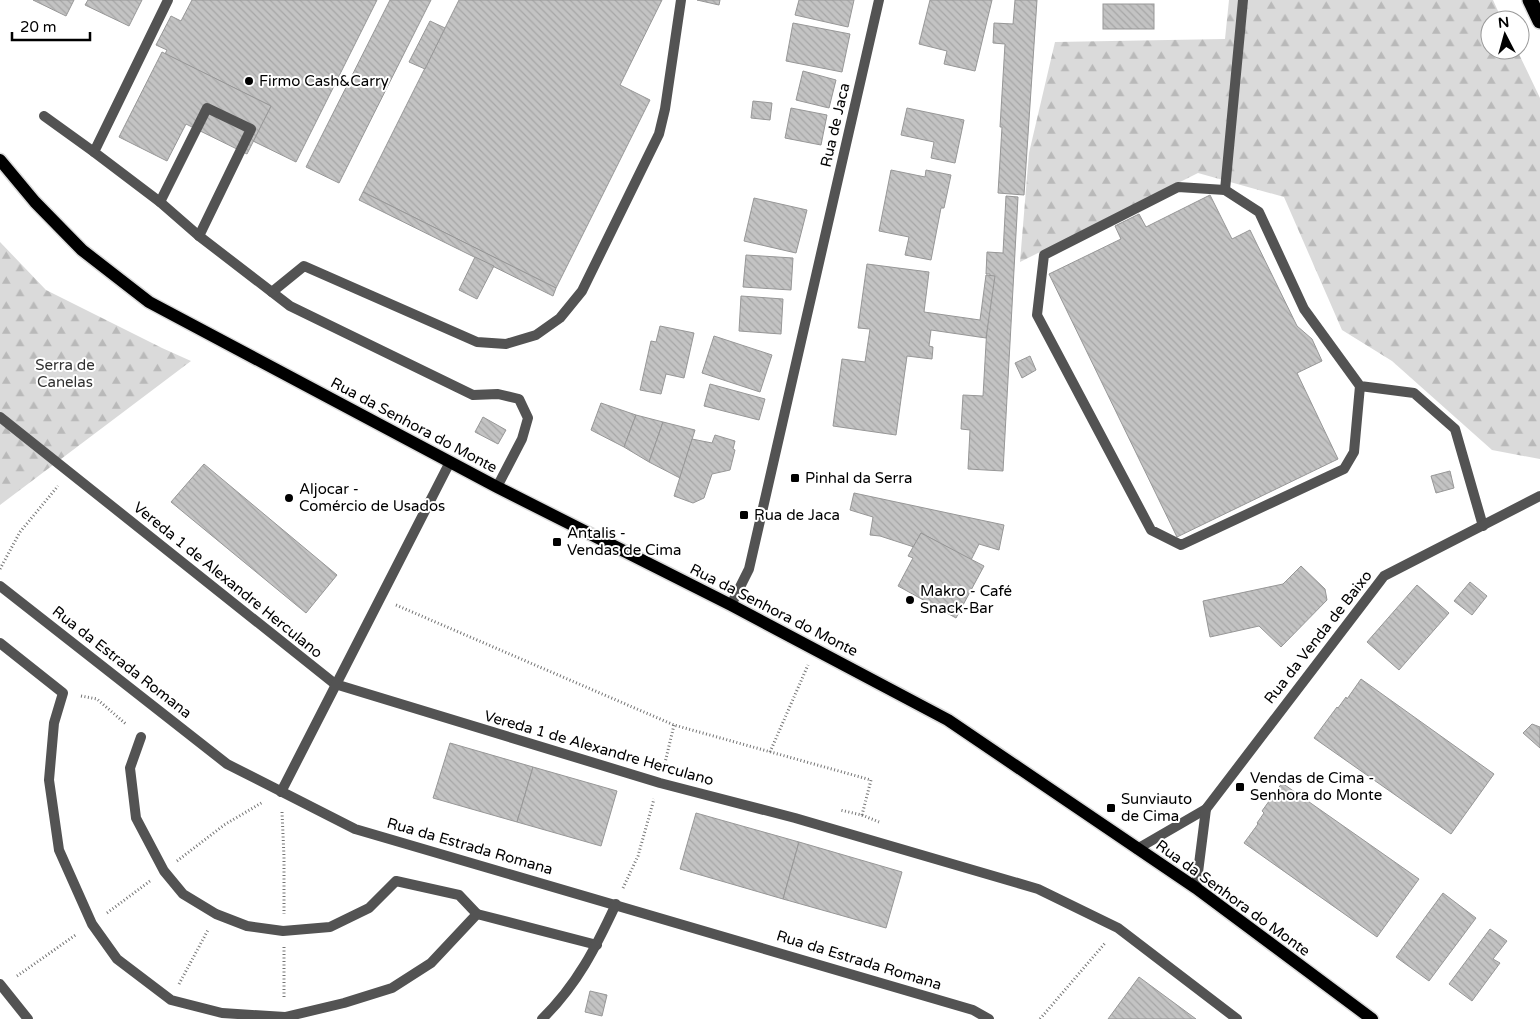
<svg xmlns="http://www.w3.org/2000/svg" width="1540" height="1019" font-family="'Varela Round',sans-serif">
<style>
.forest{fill:url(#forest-firs)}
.building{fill:url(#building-back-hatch);stroke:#979797}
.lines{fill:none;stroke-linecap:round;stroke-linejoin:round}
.primary-casing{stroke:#dbdbdb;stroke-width:15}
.motorway-casing{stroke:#dbdbdb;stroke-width:18}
.path{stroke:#757575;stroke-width:3;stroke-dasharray:1 2.5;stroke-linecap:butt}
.service{stroke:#535353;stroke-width:10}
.minor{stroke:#535353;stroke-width:10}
.tertiary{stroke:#535353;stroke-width:10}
.primary{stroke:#000;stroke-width:12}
.motorway{stroke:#000;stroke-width:15}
.poi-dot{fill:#000;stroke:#fff;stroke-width:2}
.labels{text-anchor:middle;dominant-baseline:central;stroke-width:4;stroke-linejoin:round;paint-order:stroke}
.poi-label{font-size:15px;fill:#000;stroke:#fff;text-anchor:start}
.street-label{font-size:15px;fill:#000;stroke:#fff}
.park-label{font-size:15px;fill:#313131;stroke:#fff}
</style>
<defs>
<pattern id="forest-firs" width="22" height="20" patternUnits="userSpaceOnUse" patternTransform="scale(1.25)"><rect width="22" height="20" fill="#dadada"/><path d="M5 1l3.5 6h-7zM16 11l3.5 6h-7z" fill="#b9b9b9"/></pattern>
<pattern id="building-back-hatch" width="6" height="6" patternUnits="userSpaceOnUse" patternTransform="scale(1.25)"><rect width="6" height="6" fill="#c3c3c3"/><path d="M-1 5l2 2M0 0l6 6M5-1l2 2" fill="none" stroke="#a6a6a6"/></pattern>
</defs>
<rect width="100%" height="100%" fill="#fff"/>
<g class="forest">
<polygon points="1229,0 1493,0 1502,20 1490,20 1490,50 1517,50 1540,98 1540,459 1492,450 1392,361 1342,330 1284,197 1198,173 1020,262 1029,153 1055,42 1225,39"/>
<polygon points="0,242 46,290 162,348 191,361 0,505"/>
</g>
<g class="building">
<polygon points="33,0 74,0 66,16"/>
<polygon points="88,0 142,0 129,26 85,5"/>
<polygon points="192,0 377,0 296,162 253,141 271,106 165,54 167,50 156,45 171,16 181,21"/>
<polygon points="390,0 431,0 339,183 306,167"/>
<polygon points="459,0 662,0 620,85 650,100 556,288 363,192"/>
<polygon points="697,0 720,0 719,5"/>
<polygon points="799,0 854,0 848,27 795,15"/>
<polygon points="930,0 992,0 975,71 944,64 947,51 919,44"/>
<polygon points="1015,0 1037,0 1024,195 998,193 1002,127 1000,127 1005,44 993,43 994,23 1013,24"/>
<rect x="1103" y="4" width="51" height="25"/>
<polygon points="430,21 445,28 425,69 409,62"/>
<polygon points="793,23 850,34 842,72 786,61"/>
<polygon points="162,52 271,106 247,154 186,124 167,161 119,137"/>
<polygon points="803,71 836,80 829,108 796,100"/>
<polygon points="753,101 772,103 770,120 751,118"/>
<polygon points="791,108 827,115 821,145 785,138"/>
<polygon points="907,108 964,120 955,163 931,158 934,142 901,135"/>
<polygon points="891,170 925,177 926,170 951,175 944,208 941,208 931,260 905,255 909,237 879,231"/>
<polygon points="363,192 556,288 553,296 359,200"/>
<polygon points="1210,195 1232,239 1250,230 1297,326 1312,339 1322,361 1297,373 1338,459 1177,537 1049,274 1121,239 1115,226 1139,214 1146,227"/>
<polygon points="1006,196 1018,197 1003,471 968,469 970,430 961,429 963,395 983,396 990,274 986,274 987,252 1003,253"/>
<polygon points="754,198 807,210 796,253 744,241"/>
<polygon points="746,255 793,258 791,290 743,287"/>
<polygon points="475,257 494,266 477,299 459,290"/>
<polygon points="867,264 929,272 924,312 980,320 986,275 995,276 986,338 931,330 929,346 933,347 932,359 907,356 896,435 833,426 842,359 865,362 870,329 858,328"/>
<polygon points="741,296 783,299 781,334 739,331"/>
<polygon points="660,326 694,333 684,378 666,374 661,394 640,390 651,341 656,342"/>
<polygon points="714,336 772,355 760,392 702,373"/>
<polygon points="1030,356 1036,370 1022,378 1015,363"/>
<polygon points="710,384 765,399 759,420 704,406"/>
<polygon points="601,403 636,415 624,447 591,430"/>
<polygon points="636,415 663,422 649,462 624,447"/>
<polygon points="483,417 506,430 498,444 475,432"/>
<polygon points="663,422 695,430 680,478 649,462"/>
<polygon points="715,435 735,441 733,449 735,450 730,470 712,474 704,498 693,503 674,496 692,439 712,443"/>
<polygon points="204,464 337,575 306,613 171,502"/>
<polygon points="1450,471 1454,488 1436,493 1431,476"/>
<polygon points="854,493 1004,525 999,550 979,544 971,560 921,533 914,547 880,536 870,535 873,517 850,510"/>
<polygon points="921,533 984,566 956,618 898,586 913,558 908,556"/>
<polygon points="1301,566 1325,589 1327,600 1281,647 1259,626 1210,637 1203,601 1283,584"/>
<polygon points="1470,582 1487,596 1472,615 1454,601"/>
<polygon points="1417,585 1449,613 1399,670 1367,642"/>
<polygon points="1361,679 1494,774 1451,834 1314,738 1337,707 1338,708 1346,697 1347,699"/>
<polygon points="1532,724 1540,727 1540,748 1523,733"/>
<polygon points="450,743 533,767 517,822 433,798"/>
<polygon points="533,767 617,791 601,846 517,822"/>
<polygon points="1282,783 1419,879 1377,937 1244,843 1258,824 1257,823 1264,813 1262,811"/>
<polygon points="696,813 799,842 783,899 680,869"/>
<polygon points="799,842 902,872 886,928 783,899"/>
<polygon points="1443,893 1476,918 1429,981 1396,957"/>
<polygon points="1490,929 1507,941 1493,959 1500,963 1472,1001 1449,984"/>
<polygon points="1139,977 1196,1019 1108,1019"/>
<polygon points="590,991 607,995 602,1016 585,1012"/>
</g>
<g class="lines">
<defs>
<polyline id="primary" points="0,160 35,202 82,250 149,302 497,487 731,605 948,720 1196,888 1372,1019"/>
<polyline id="motorway" points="1530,0 1540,21"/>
</defs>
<use href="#primary" class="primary-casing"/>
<use href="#motorway" class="motorway-casing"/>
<g class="path">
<polyline points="0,569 20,532 58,486"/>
<polyline points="396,605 674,725 871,780 862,815 840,810"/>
<polyline points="81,696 97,699 127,725"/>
<polyline points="770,752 808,665"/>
<polyline points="664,767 674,725"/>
<polyline points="282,812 284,857 284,914"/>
<polyline points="862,815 879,822"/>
<polyline points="177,861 224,825 263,802"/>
<polyline points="623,888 638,856 654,799"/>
<polyline points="107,913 150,881"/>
<polyline points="284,947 284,999"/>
<polyline points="17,976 77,934"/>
<polyline points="179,984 208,930"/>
<polyline points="1040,1019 1106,942"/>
</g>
<g class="service">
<polyline points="168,0 94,152 160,202 199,236 290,306 473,395 498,394 519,399 528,418 522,439 497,487"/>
<polyline points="44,116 94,152"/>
<polyline points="1225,190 1243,0"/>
<polyline points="160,202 207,108 251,129 199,236"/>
<polyline points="272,292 304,266 477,342 506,344 536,335 560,318 582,291 659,134 665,109 681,0"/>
<polyline points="1360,386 1354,452 1344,469 1181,545 1151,530 1037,315 1044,255 1178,187 1225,190 1259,212 1304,309 1360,386 1414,393 1455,429 1483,526"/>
<polyline points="141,737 130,768 136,818 164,871 183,894 216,914 247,926 283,931 330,927 369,908 396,881 459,895 477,914"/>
</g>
<g class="minor">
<polyline points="0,417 335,684 660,783 795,818 1038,889 1118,928 1237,1019"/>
<polyline points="0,586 227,764 355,829 973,1010 989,1019"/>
<polyline points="0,643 63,693 54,723 49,780 59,850 92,924 117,959 171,1000 222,1013 285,1017 344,1003 392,988 431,963 477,914 597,945"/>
<polyline points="281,792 450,462"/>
<polyline points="0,984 28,1019"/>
<path d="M542 1019C577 985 596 947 616 904"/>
</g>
<g class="tertiary">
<polyline points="731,605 749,569 879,0"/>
<polyline points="1137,849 1206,809 1384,576 1540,496"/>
<polyline points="1196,888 1206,809"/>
</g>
<use href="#primary" class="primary"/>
<use href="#motorway" class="motorway"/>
</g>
<g class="poi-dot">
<circle cx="249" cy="81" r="5"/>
<rect x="790" y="473" width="10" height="10" rx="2.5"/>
<circle cx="289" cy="498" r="5"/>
<rect x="739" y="510" width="10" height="10" rx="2.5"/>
<rect x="552" y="537" width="10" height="10" rx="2.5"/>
<circle cx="910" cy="600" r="5"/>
<rect x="1235" y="782" width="10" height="10" rx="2.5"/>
<rect x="1106" y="803" width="10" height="10" rx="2.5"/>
</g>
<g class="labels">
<g class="poi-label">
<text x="259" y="81">Firmo Cash&amp;Carry</text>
<text x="805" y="478">Pinhal da Serra</text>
<text x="299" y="489">Aljocar -<tspan x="299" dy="17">Comércio de Usados</tspan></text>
<text x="754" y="515">Rua de Jaca</text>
<text x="567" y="533">Antalis -<tspan x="567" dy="17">Vendas de Cima</tspan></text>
<text x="920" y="591">Makro - Café<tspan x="920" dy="17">Snack-Bar</tspan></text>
<text x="1250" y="778">Vendas de Cima -<tspan x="1250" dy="17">Senhora do Monte</tspan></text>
<text x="1121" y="799">Sunviauto<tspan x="1121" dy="17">de Cima</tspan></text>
</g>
<g class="street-label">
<text transform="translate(835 125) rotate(-77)">Rua de Jaca</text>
<text transform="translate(414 425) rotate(28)">Rua da Senhora do Monte</text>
<text transform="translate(228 580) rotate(39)">Vereda 1 de Alexandre Herculano</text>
<text transform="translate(774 610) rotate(27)">Rua da Senhora do Monte</text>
<text transform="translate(1318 637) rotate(-52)">Rua da Venda de Baixo</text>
<text transform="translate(122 662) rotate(38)">Rua da Estrada Romana</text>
<text transform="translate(599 748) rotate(16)">Vereda 1 de Alexandre Herculano</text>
<text transform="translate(470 846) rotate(16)">Rua da Estrada Romana</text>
<text transform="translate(1233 898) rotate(36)">Rua da Senhora do Monte</text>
<text transform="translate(859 960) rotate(17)">Rua da Estrada Romana</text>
</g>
<g class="park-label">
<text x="65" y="365">Serra de<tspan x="65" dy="17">Canelas</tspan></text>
</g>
</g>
<g transform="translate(1505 35) rotate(354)"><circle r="24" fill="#ffffff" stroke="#999999"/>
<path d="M0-4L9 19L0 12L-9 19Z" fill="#000000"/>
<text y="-8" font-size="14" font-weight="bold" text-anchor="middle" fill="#000000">N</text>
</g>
<path d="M12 32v8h78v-8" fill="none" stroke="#000000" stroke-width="2.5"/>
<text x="20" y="32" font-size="15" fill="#000000" stroke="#ffffff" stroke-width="4" paint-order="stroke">20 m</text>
</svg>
